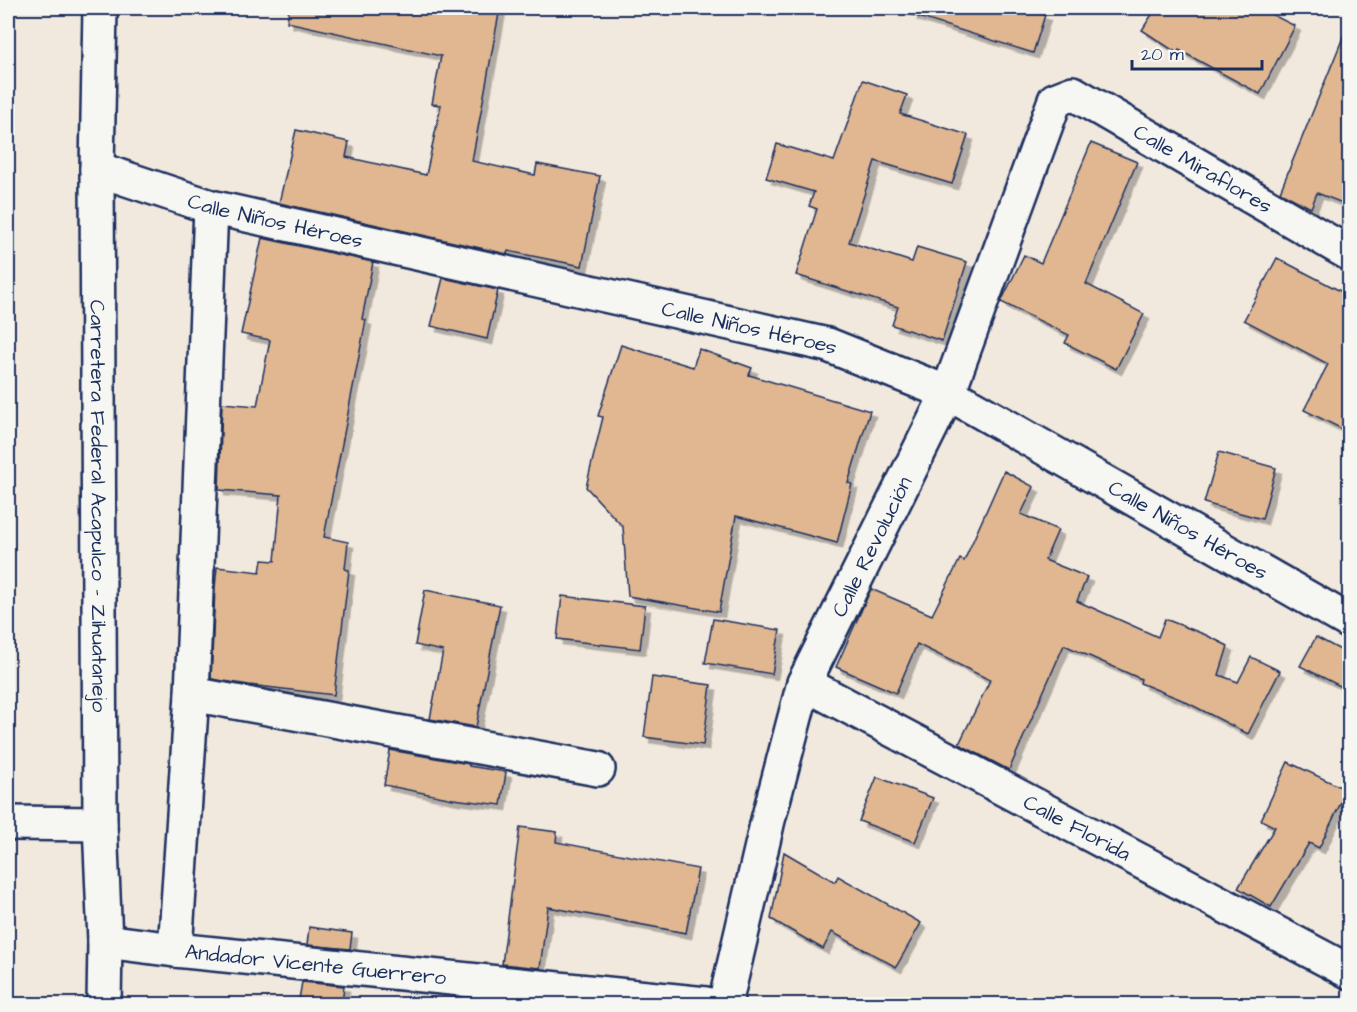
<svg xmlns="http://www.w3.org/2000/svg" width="1357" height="1012" font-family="'Architects Daughter',sans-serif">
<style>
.building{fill:#e0b790;stroke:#1b2f5e;stroke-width:1.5;filter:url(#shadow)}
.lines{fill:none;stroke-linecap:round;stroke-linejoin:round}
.street-casing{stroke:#1b2f5e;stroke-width:38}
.primary-casing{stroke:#1b2f5e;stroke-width:38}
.street{stroke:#f6f6f2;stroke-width:33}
.primary{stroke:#f6f6f2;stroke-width:33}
.labels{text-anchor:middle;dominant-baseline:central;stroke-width:6;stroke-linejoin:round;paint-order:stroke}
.street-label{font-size:21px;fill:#1b2f5e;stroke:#f6f6f2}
</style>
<defs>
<filter id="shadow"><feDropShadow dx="5.5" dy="5.5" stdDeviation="0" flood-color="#0004"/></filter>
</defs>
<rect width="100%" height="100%" fill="#f2e9de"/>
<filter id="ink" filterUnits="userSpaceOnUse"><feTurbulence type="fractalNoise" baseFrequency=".0167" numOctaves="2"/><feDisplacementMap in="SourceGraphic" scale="12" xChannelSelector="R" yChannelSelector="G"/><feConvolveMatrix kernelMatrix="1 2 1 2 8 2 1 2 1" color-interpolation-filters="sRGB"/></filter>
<g filter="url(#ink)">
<g class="building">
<polygon points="289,8 500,8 472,161 535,175 537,164 600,176 582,266 508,251 507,254 279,203 296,130 349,142 346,157 426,175 441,105 432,104 441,56 287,22"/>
<polygon points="913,8 1020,8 1045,15 1033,53 912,15"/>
<polygon points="1156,8 1259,8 1295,26 1260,94 1179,50 1177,53 1142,30"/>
<polygon points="1348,25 1350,26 1350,206 1317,193 1311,208 1280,192"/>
<polygon points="863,80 907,95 900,114 968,135 952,184 875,161 849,242 912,262 917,247 967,262 942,341 892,325 898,307 796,275 817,209 809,206 814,192 766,178 777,144 834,161"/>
<polygon points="1091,143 1137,162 1086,284 1144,314 1116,369 1065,343 1069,335 1001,302 1024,255 1041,263"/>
<polygon points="262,238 373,262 362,319 366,320 324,537 348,542 345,569 349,570 334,695 249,685 211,679 215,588 217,567 260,572 262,560 275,561 281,495 219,490 222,403 257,406 270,340 241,334"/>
<polygon points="1277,258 1350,296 1350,433 1304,410 1328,364 1244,320"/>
<polygon points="443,278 498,290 487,339 431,326"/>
<polygon points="621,345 693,367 699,349 752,368 749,375 870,411 848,483 852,484 837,543 736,516 719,612 628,596 623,527 586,487 603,417 598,416"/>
<polygon points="1219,452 1276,468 1262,519 1204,503"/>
<polygon points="1004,471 1034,487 1021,514 1058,530 1045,560 1087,577 1077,601 1158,637 1165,619 1206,635 1228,646 1219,675 1238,682 1251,657 1280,671 1248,734 1182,700 1140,683 1141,679 1064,645 1009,770 959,744 990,680 917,644 896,693 836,667 871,589 932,615 960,559 964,561"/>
<polygon points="425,590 500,605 476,727 430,719 443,651 415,645"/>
<polygon points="562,596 645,606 640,649 557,639"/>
<polygon points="713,619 780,630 772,674 705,663"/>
<polygon points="1316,637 1350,655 1350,691 1300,666"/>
<polygon points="652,677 711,685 703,745 644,737"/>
<polygon points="390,750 469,764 469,766 506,772 501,805 453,799 384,785"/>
<polygon points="1288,762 1347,790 1319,848 1309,843 1271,907 1238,888 1275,827 1261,820"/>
<polygon points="877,777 933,798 915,842 859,821"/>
<polygon points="520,827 557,832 556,842 698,869 686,933 548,907 540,968 502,964"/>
<polygon points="784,852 835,882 838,876 921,923 896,967 832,932 823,949 771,919"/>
<polygon points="309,927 352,933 350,949 307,945"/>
<polygon points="302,982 344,986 342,1005 298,1005"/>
</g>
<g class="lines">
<defs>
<g id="street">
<path id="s1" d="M97 169 211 207 828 345 948 393 1350 622"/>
<path id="s2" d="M804 683 1350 972"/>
<polyline points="192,694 598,769"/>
<polyline points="8,823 100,824"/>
<path id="s3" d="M105 941 175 950 706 1004"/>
<polyline points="175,950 192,694 211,207"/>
<path id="s4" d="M725 1004 768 820 804 683 948 393 1055 100 1073 93 1350 254"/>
</g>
<g id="primary">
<path id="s5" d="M100 8 97 169 100 824 105 941 104 1004"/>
</g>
</defs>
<use href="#street" class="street-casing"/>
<use href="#primary" class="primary-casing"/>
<use href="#street" class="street"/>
<use href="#primary" class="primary"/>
</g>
</g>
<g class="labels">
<g class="street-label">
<text stroke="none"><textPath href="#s4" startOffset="1136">Calle Miraflores</textPath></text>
<text stroke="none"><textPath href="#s1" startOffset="186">Calle Niños Héroes</textPath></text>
<text stroke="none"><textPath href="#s1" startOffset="672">Calle Niños Héroes</textPath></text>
<text stroke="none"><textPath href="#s5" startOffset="498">Carretera Federal Acapulco - Zihuatanejo</textPath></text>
<text stroke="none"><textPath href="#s1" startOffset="1158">Calle Niños Héroes</textPath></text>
<text stroke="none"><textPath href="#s4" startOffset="483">Calle Revolución</textPath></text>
<text stroke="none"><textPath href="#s2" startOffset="309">Calle Florida</textPath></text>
<text stroke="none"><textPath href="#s3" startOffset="212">Andador Vicente Guerrero</textPath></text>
</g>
</g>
<rect width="1357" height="1012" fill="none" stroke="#f6f6f2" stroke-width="30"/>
<rect x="15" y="15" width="1327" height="982" fill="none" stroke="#1b2f5e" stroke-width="2" filter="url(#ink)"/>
<path d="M1132 60v9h130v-9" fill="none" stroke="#1b2f5e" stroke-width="3"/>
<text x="1141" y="60" font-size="18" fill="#1b2f5e" stroke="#f6f6f2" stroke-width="4.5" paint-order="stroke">20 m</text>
</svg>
